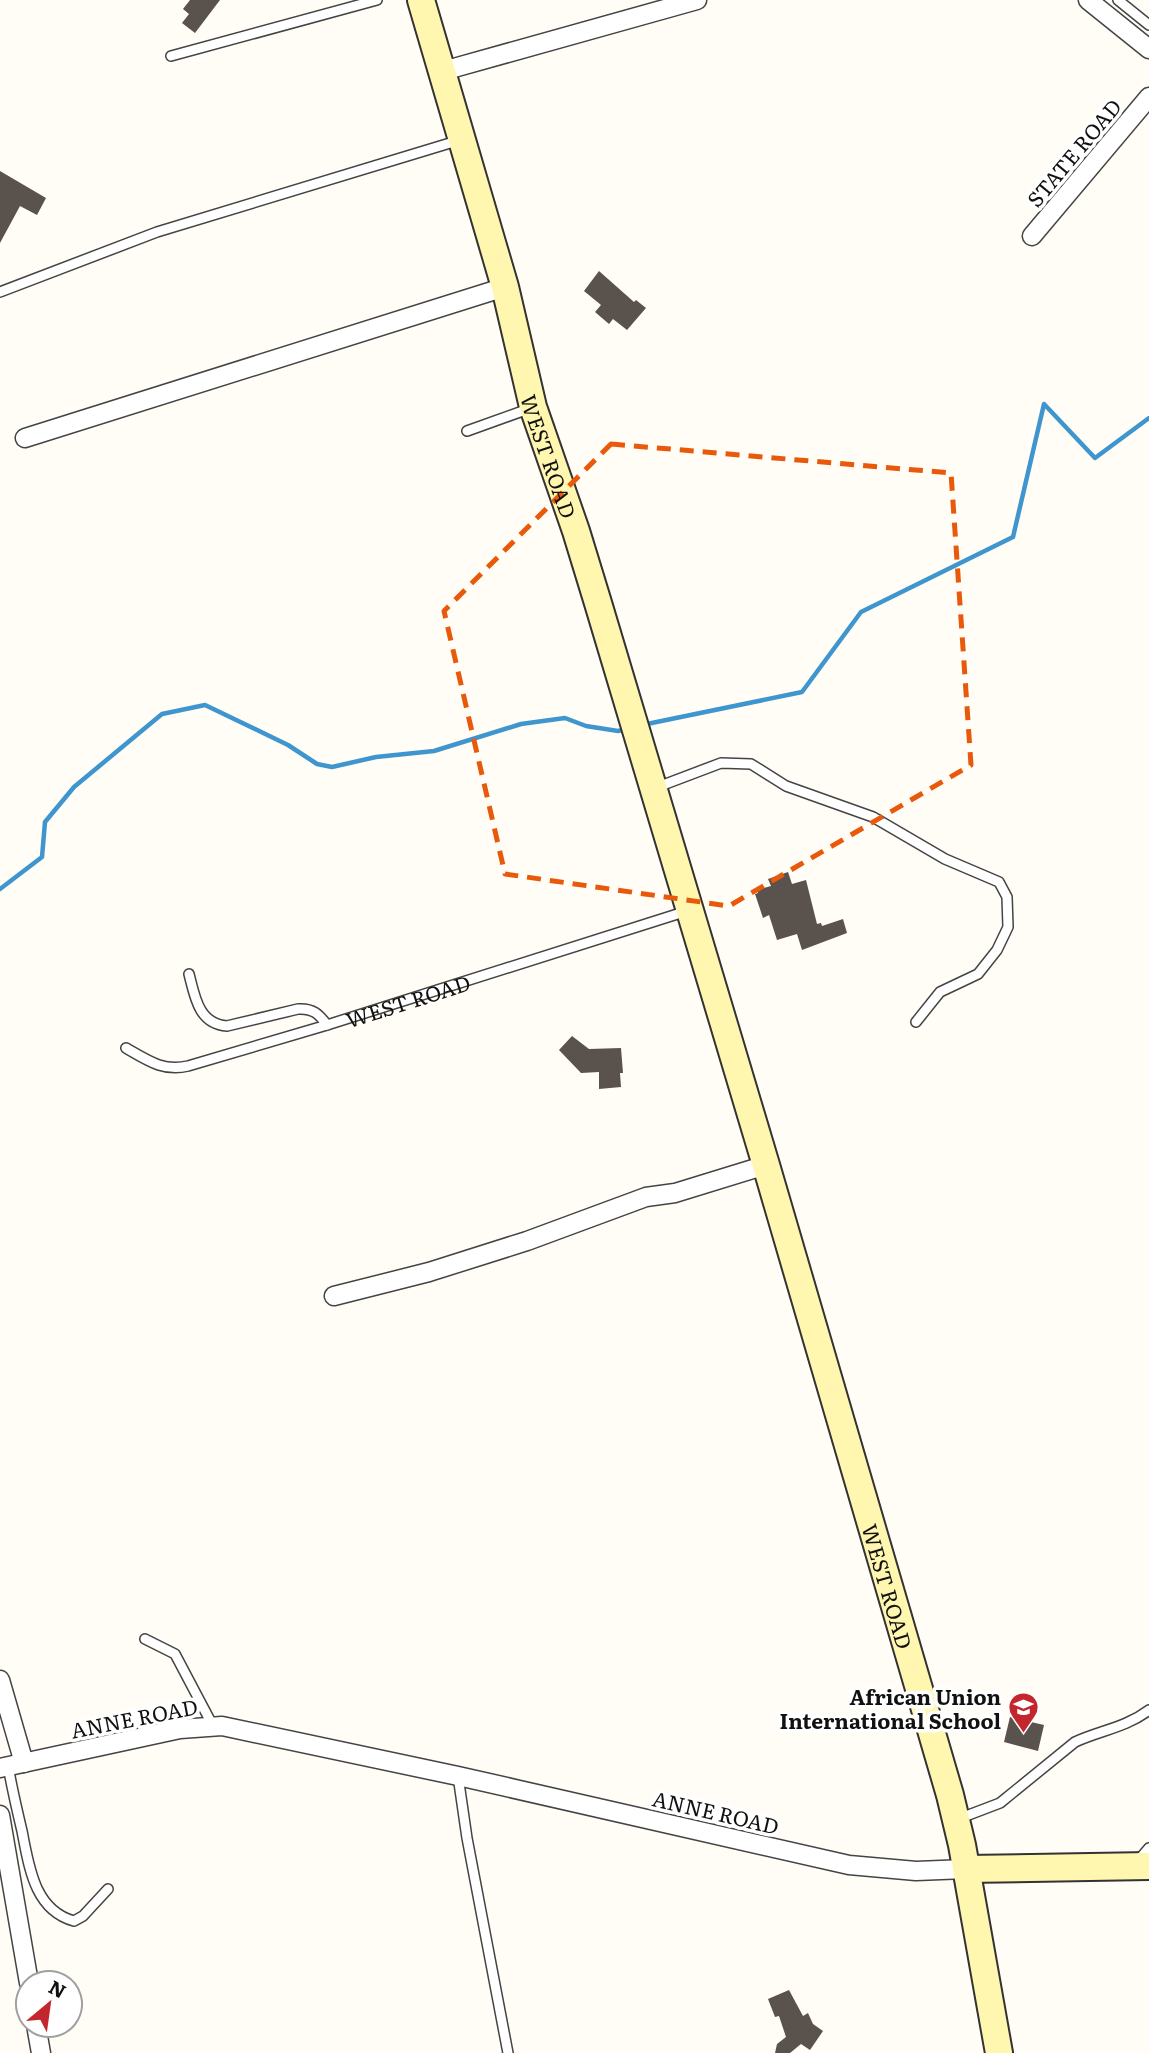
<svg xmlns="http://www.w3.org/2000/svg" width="1149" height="2053" font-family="Literata,serif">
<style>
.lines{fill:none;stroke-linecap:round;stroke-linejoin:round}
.stream{stroke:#3f96cf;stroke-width:4.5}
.building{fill:#5a524d}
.lane-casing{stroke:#444;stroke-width:12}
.street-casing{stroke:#444;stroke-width:21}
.secondary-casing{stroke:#333;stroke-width:30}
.lane{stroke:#fff;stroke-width:9}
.street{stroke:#fff;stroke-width:18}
.secondary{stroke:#fff6b0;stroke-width:26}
.marked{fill:none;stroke:#e8590c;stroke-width:5;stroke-dasharray:14 9;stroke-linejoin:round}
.labels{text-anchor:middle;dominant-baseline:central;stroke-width:7;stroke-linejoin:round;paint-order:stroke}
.street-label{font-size:21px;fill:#111;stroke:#fff}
.poi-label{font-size:21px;font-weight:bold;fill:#111;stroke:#fff;text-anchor:end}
</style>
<rect width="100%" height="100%" fill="#fffdf5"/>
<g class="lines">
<g class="stream">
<polyline points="642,725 802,692 861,612 1013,537 1044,404 1095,458 1149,418"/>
<polyline points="0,889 42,857 45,822 74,787 162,714 205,705 288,745 317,764 332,767 376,757 434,751 521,724 565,718 586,726 618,731 627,729"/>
</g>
</g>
<g class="building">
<polygon points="190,0 220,0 195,33 182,23 189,14 183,9"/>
<polygon points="0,171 46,198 37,215 20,206 0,243"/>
<polygon points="599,271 634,302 636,300 646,308 627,330 613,319 609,324 595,312 601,305 584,291"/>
<polygon points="788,872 792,884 806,880 817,924 821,923 822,926 843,919 847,933 802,950 797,934 777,940 769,915 763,918 755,894 758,893 757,890 771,886 768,879"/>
<polygon points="572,1036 589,1049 621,1048 623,1073 620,1073 621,1087 599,1089 599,1072 581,1073 559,1050"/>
<polygon points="1010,1717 1044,1725 1038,1751 1004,1742"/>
<polygon points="789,1990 803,2016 808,2013 813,2024 823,2031 810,2050 801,2044 790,2053 775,2053 777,2044 786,2037 779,2016 775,2017 768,1999"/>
</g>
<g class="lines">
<defs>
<g id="lane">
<polyline points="1118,0 1149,25"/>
<polyline points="171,56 377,0"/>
<polyline points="0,292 157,232 460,140"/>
<polyline points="467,431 531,408"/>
<polyline points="655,788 721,763 751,764 786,786 873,817 945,859 999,882 1007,897 1008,927 997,950 978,974 940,992 916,1022"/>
<path d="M189 974C195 998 199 1024 227 1026L298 1009C313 1008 319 1014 327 1025"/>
<path id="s1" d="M126 1048C147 1060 163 1072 188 1066L327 1025 687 911"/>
<polyline points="145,1639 175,1654 213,1726"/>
<path d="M8 1766C12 1788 17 1810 22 1831 29 1866 34 1910 74 1921L83 1916 108 1889"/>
<polyline points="458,1776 467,1838 508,2053"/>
<path d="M958 1819 1000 1803 1075 1742C1101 1730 1125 1728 1149 1710"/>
<polyline points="1137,1862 1149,1848"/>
</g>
<g id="street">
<polyline points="1088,0 1149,49"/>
<polyline points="443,71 697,0"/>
<polyline points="1032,236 1149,97"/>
<polyline points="25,438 505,287"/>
<polyline points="334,1296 429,1272 527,1241 646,1197 675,1193 766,1165"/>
<polyline points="0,1680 24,1763"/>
<polyline points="0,1768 180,1729 222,1726 458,1776 849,1865 916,1871 966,1869"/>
<polyline points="0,1815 29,1983"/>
<polyline points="36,2025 41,2053"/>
</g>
<g id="secondary">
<path id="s2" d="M421 0 505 287 533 407 576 531 598 603 766 1165 950 1795 962 1845 999 2053"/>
<polyline points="966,1869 1149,1866"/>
</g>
</defs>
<use href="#lane" class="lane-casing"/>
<use href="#street" class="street-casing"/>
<use href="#secondary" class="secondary-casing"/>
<use href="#lane" class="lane"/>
<use href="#street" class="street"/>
<use href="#secondary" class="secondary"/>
</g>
<path class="marked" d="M611 444 951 473 971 765 729 906 505 874 444 611Z"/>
<defs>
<symbol id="school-pin" viewBox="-11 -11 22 30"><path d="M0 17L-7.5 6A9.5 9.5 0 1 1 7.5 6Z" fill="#c4262e" stroke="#fff"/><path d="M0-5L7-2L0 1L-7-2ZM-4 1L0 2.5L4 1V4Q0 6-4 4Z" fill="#fff"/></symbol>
</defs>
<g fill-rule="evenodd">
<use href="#school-pin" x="1006" y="1690" width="35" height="47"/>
</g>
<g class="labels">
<g class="street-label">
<text transform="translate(1073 152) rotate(-50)">STATE ROAD</text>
<text stroke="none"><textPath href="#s2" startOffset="474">WEST ROAD</textPath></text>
<text stroke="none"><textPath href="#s1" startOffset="296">WEST ROAD</textPath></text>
<text stroke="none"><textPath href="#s2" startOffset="1654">WEST ROAD</textPath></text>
<text transform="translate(134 1717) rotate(-11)">ANNE ROAD</text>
<text transform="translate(716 1811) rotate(13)">ANNE ROAD</text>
</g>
<g class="poi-label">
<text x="1001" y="1695">African Union<tspan x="1001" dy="24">International School</tspan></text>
</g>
</g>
<g transform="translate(49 2004) rotate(29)"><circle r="33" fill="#ffffff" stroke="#a0a0a0" stroke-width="2"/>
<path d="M0-5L12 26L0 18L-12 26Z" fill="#c4262e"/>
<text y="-10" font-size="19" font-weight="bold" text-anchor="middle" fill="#111111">N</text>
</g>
</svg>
